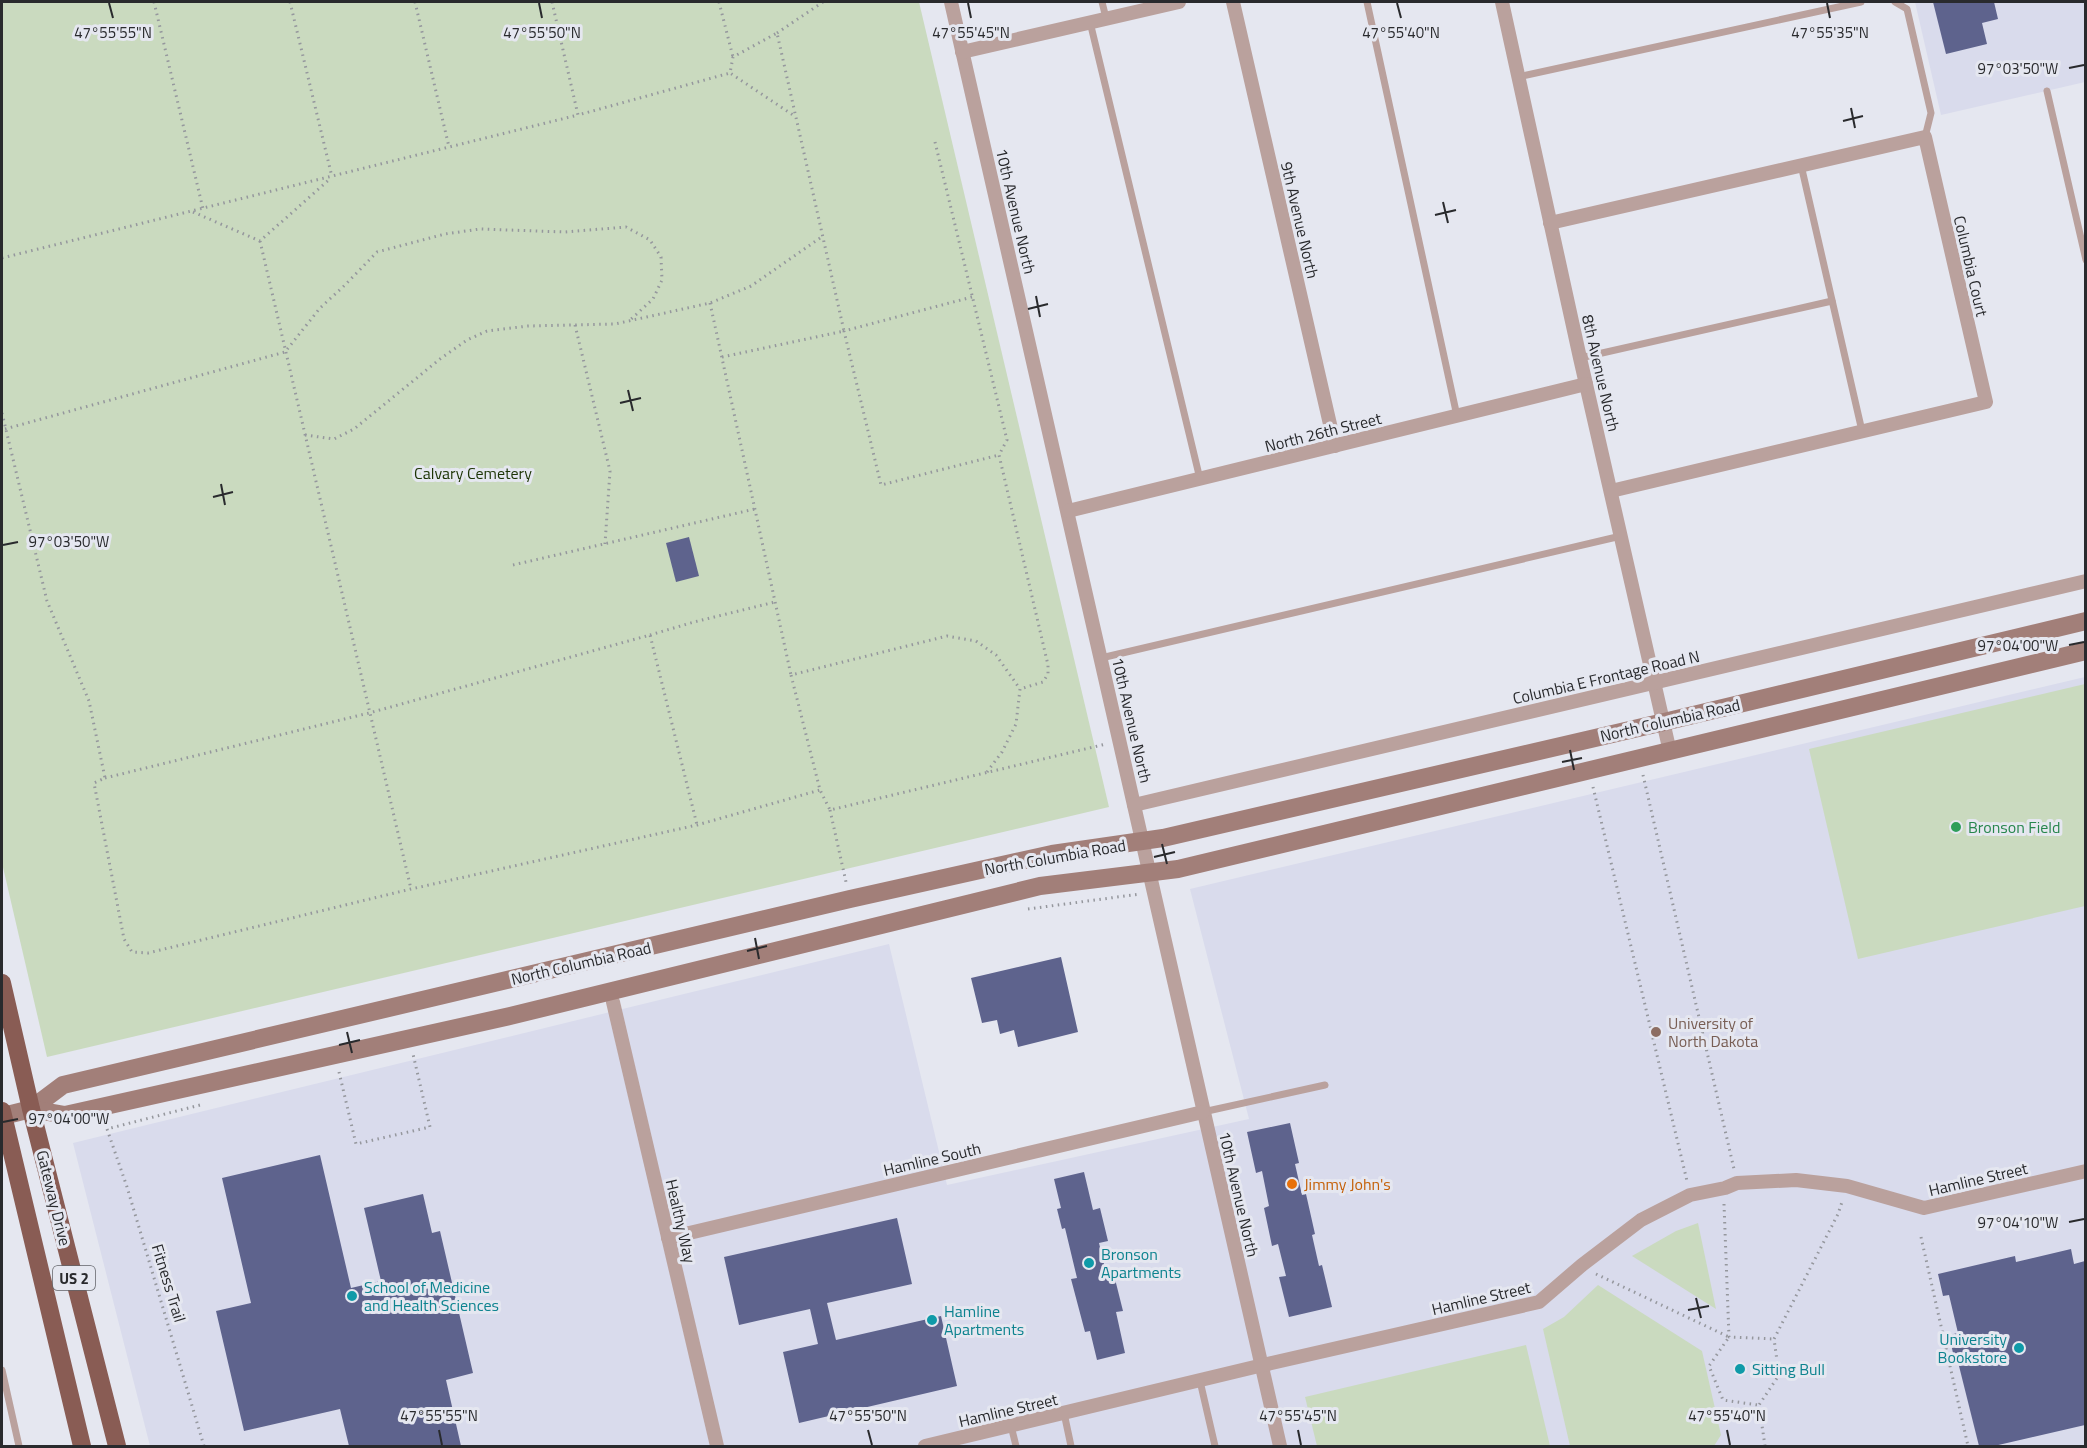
<svg xmlns="http://www.w3.org/2000/svg" width="2087" height="1448" font-family="'Titillium Web',sans-serif">
<style>
.built{fill:#d9dbec}
.green{fill:#cadabf}
.building{fill:#5e638d}
.lines{fill:none;stroke-linecap:round;stroke-linejoin:round}
.path{stroke:#95979d;stroke-width:3;stroke-dasharray:1.5 4.5;stroke-linecap:butt}
.service{stroke:#baa19d;stroke-width:7}
.minor{stroke:#baa19d;stroke-width:14}
.secondary{stroke:#a27f79;stroke-width:18}
.trunk{stroke:#895c54;stroke-width:18}
.ticks{fill:none;stroke:#292a2d;stroke-width:2}
.leisure-dot{fill:#2e9e5b;stroke:#e5e7f0;stroke-width:2}
.education-dot{fill:#8d6e63;stroke:#e5e7f0;stroke-width:2}
.food-dot{fill:#e8710a;stroke:#e5e7f0;stroke-width:2}
.culture-dot{fill:#0f9aa8;stroke:#e5e7f0;stroke-width:2}
.labels{text-anchor:middle;dominant-baseline:central;stroke-width:6;stroke-linejoin:round;paint-order:stroke}
.shield{fill:#e5e7f0;stroke:#616368;stroke-width:1.5}
.shield-label{font-size:15px;font-weight:bold;fill:#292a2d}
.street-label{font-size:16px;fill:#292a2d;stroke:#e5e7f0}
.park-label{font-size:16px;fill:#1c3404;stroke:#e5e7f0}
.leisure-label{font-size:16px;fill:#27864d;stroke:#e5e7f0;text-anchor:start}
.education-label{font-size:16px;fill:#785e54;stroke:#e5e7f0;text-anchor:start}
.food-label{font-size:16px;fill:#c56008;stroke:#e5e7f0;text-anchor:start}
.culture-label{font-size:16px;fill:#0d838f;stroke:#e5e7f0;text-anchor:start}
.ticks-label{font-size:15px;text-anchor:middle;fill:#292a2d;stroke:#e5e7f0;stroke-width:6;stroke-linejoin:round;paint-order:stroke}
</style>
<rect width="100%" height="100%" fill="#e5e7f0"/>
<g class="built">
<polygon points="1915,2 2085,2 2085,82 1941,115"/>
<polygon points="2085,677 2085,1446 150,1446 73,1143 889,944 947,1185 1249,1119 1190,889"/>
</g>
<g class="green">
<polygon points="2,2 919,2 1109,807 47,1057 2,863"/>
<polygon points="2085,684 2085,906 1858,959 1809,749"/>
<polygon points="1698,1223 1716,1309 1632,1256 1676,1231"/>
<polygon points="1598,1285 1702,1351 1721,1435 1714,1446 1570,1446 1543,1329 1564,1317"/>
<polygon points="1526,1345 1550,1446 1317,1446 1305,1397"/>
</g>
<g class="building">
<polygon points="1933,2 1994,2 1998,19 1982,23 1987,44 1946,54"/>
<polygon points="689,537 699,576 676,582 666,543"/>
<polygon points="1061,957 1078,1032 1018,1047 1014,1030 1000,1034 997,1020 982,1023 971,978"/>
<polygon points="1290,1123 1299,1163 1295,1164 1302,1195 1306,1194 1315,1234 1312,1235 1319,1266 1322,1265 1332,1307 1289,1317 1279,1277 1286,1276 1278,1244 1272,1246 1264,1208 1269,1206 1262,1171 1256,1173 1247,1132"/>
<polygon points="320,1155 351,1288 381,1281 364,1208 423,1194 432,1233 440,1231 473,1373 446,1380 461,1446 349,1446 340,1409 244,1431 216,1311 251,1303 222,1178"/>
<polygon points="1084,1172 1093,1210 1100,1208 1108,1241 1099,1243 1108,1281 1115,1279 1123,1311 1116,1312 1125,1353 1097,1360 1090,1331 1085,1332 1071,1279 1077,1278 1065,1228 1062,1229 1057,1209 1061,1208 1054,1179"/>
<polygon points="897,1218 912,1284 827,1303 836,1340 941,1316 957,1386 799,1423 783,1352 818,1344 810,1309 739,1325 724,1257"/>
<polygon points="2071,1249 2074,1264 2085,1261 2085,1425 1994,1446 1979,1446 1958,1362 1955,1362 1949,1335 1958,1333 1949,1295 1943,1296 1938,1274 2015,1256 2016,1262"/>
</g>
<g class="lines">
<g class="path">
<polyline points="154,2 203,209"/>
<polyline points="290,2 332,177"/>
<polyline points="415,2 449,147"/>
<polyline points="552,2 578,115 730,73"/>
<polyline points="719,2 733,57"/>
<polyline points="777,33 823,2"/>
<polyline points="935,142 1007,440 999,455 1048,665 1048,674 1043,682 1020,689"/>
<polyline points="193,212 260,241 331,178"/>
<polyline points="260,241 411,889"/>
<polyline points="2,258 578,115"/>
<polyline points="972,297 844,331 881,485 999,455"/>
<polyline points="710,303 791,675"/>
<polyline points="575,325 610,471 605,544"/>
<polyline points="722,357 844,331 777,33 733,57 730,73 796,117"/>
<polyline points="2,413 47,601 89,701 105,778 94,783 124,939 132,952 148,953 411,889 697,825 820,790"/>
<polyline points="5,429 285,352 320,308 345,285 377,252 445,234 480,229 565,232 626,227 650,240 661,257 662,280 653,299 629,321"/>
<polyline points="305,435 334,439 354,429 440,359 467,340 487,331 528,326 615,324 710,303 751,286 823,236"/>
<polyline points="513,565 755,509"/>
<polyline points="650,635 694,622 775,602"/>
<polyline points="987,772 1002,752 1016,724 1020,689 996,655 976,641 947,636 791,675 820,790 830,810 1106,744"/>
<polyline points="1643,775 1734,1169"/>
<polyline points="105,778 369,713 650,635 697,825"/>
<polyline points="1593,787 1687,1181"/>
<polyline points="830,810 846,882"/>
<polyline points="1028,909 1140,894"/>
<polyline points="339,1072 356,1144 430,1127 413,1054"/>
<polyline points="1724,1204 1729,1337 1774,1339"/>
<polyline points="1921,1237 1968,1446"/>
<polyline points="1596,1274 1729,1337 1709,1366 1723,1400 1758,1405"/>
<polyline points="204,1446 127,1187 107,1129 204,1104"/>
<polyline points="1765,1446 1759,1405 1779,1375 1774,1339 1838,1214 1842,1202"/>
</g>
<g class="service">
<polyline points="1102,2 1106,18"/>
<polyline points="1367,2 1457,416"/>
<polyline points="1895,2 1907,9 1931,113 1925,137"/>
<polyline points="1090,22 1200,479"/>
<polyline points="1518,77 1861,2"/>
<polyline points="2047,91 2086,260"/>
<polyline points="1801,165 1862,431"/>
<polyline points="1580,358 1832,301"/>
<polyline points="1101,658 1621,536"/>
<polyline points="1203,1112 1325,1085"/>
<polyline points="2,1370 19,1446"/>
<polyline points="1200,1381 1215,1446"/>
<polyline points="1064,1413 1071,1446"/>
<polyline points="1011,1426 1016,1446"/>
</g>
<g class="minor">
<polyline points="951,2 1280,1446"/>
<polyline points="1233,2 1335,446"/>
<polyline points="1502,2 1580,358 1670,752"/>
<polyline points="962,52 1179,2"/>
<polyline points="1550,223 1925,137 1986,402 1611,491"/>
<polyline points="1068,511 1586,384"/>
<polyline points="1134,805 2086,581"/>
<polyline points="613,1002 717,1446"/>
<polyline points="668,1238 1203,1112"/>
<polyline points="925,1446 1263,1365 1539,1302 1582,1265 1641,1220 1690,1195 1725,1188 1737,1183 1796,1180 1847,1186 1924,1208 2086,1171"/>
</g>
<g class="secondary">
<polyline points="31,1109 63,1085 850,899 1052,854 1163,838 1664,722 2086,621"/>
<polyline points="3,1116 31,1109 65,1115 510,1016 1040,886 1178,869 2086,651"/>
</g>
<g class="trunk">
<polyline points="2,983 31,1109 117,1446"/>
<polyline points="2,1111 82,1446"/>
</g>
</g>
<path class="ticks" d="M109 3 113 18M539 3 542 18M968 3 971 18M1397 3 1401 18M1827 3 1830 18M2069 68 2084 65M1851 108 1855 128M1843 121 1863 116M1443 202 1448 223M1435 215 1456 210M1036 296 1040 317M1028 309 1048 304M628 390 633 411M620 403 641 398M221 484 225 505M213 497 233 492M3 545 18 542M2069 645 2084 642M1570 750 1574 770M1562 762 1582 758M1162 844 1167 864M1154 857 1175 852M755 938 759 959M747 951 767 946M347 1032 352 1053M339 1045 360 1040M3 1122 18 1119M2069 1222 2084 1219M1696 1298 1701 1318M1688 1310 1709 1306M439 1430 442 1445M868 1430 872 1445M1298 1430 1301 1445M1727 1430 1730 1445"/>
<circle class="leisure-dot" cx="1956" cy="827" r="6"/>
<circle class="education-dot" cx="1656" cy="1032" r="6"/>
<circle class="food-dot" cx="1292" cy="1184" r="6"/>
<g class="culture-dot">
<circle cx="1089" cy="1263" r="6"/>
<circle cx="352" cy="1296" r="6"/>
<circle cx="932" cy="1320" r="6"/>
<circle cx="2019" cy="1348" r="6"/>
<circle cx="1740" cy="1369" r="6"/>
</g>
<g class="labels">
<rect class="shield" x="53" y="1266" width="42" height="24" rx="4.5"/>
<g class="shield-label">
<text x="74" y="1278">US 2</text>
</g>
<g class="street-label">
<text transform="translate(1016 211) rotate(77)">10th Avenue North</text>
<text transform="translate(1300 220) rotate(77)">9th Avenue North</text>
<text transform="translate(1971 266) rotate(77)">Columbia Court</text>
<text transform="translate(1601 373) rotate(77)">8th Avenue North</text>
<text transform="translate(1323 432) rotate(-14)">North 26th Street</text>
<text transform="translate(1606 677) rotate(-13)">Columbia E Frontage Road N</text>
<text transform="translate(1132 720) rotate(77)">10th Avenue North</text>
<text transform="translate(1670 720) rotate(-13)">North Columbia Road</text>
<text transform="translate(1055 857) rotate(-10)">North Columbia Road</text>
<text transform="translate(581 963) rotate(-13)">North Columbia Road</text>
<text transform="translate(932 1159) rotate(-13)">Hamline South</text>
<text transform="translate(1978 1179) rotate(-13)">Hamline Street</text>
<text transform="translate(1239 1194) rotate(77)">10th Avenue North</text>
<text transform="translate(54 1198) rotate(76)">Gateway Drive</text>
<text transform="translate(681 1221) rotate(77)">Healthy Way</text>
<text transform="translate(169 1283) rotate(73)">Fitness Trail</text>
<text transform="translate(1481 1298) rotate(-13)">Hamline Street</text>
<text transform="translate(1008 1410) rotate(-13)">Hamline Street</text>
</g>
<g class="park-label">
<text x="473" y="473">Calvary Cemetery</text>
</g>
<g class="leisure-label">
<text x="1968" y="827">Bronson Field</text>
</g>
<g class="education-label">
<text x="1668" y="1023">University of<tspan x="1668" dy="18">North Dakota</tspan></text>
</g>
<g class="food-label">
<text x="1304" y="1184">Jimmy John's</text>
</g>
<g class="culture-label">
<text x="1101" y="1254">Bronson<tspan x="1101" dy="18">Apartments</tspan></text>
<text x="364" y="1287">School of Medicine<tspan x="364" dy="18">and Health Sciences</tspan></text>
<text x="944" y="1311">Hamline<tspan x="944" dy="18">Apartments</tspan></text>
<text x="2007" y="1339" text-anchor="end">University<tspan x="2007" dy="18">Bookstore</tspan></text>
<text x="1752" y="1369">Sitting Bull</text>
</g>
</g>
<g class="ticks-label">
<text x="113" y="38">47°55'55"N</text>
<text x="542" y="38">47°55'50"N</text>
<text x="971" y="38">47°55'45"N</text>
<text x="1401" y="38">47°55'40"N</text>
<text x="1830" y="38">47°55'35"N</text>
<text x="2018" y="74">97°03'50"W</text>
<text x="69" y="547">97°03'50"W</text>
<text x="2018" y="651">97°04'00"W</text>
<text x="69" y="1124">97°04'00"W</text>
<text x="2018" y="1228">97°04'10"W</text>
<text x="439" y="1421">47°55'55"N</text>
<text x="868" y="1421">47°55'50"N</text>
<text x="1298" y="1421">47°55'45"N</text>
<text x="1727" y="1421">47°55'40"N</text>
</g>
<rect width="2087" height="1448" fill="none" stroke="#292a2d" stroke-width="6"/>
</svg>
